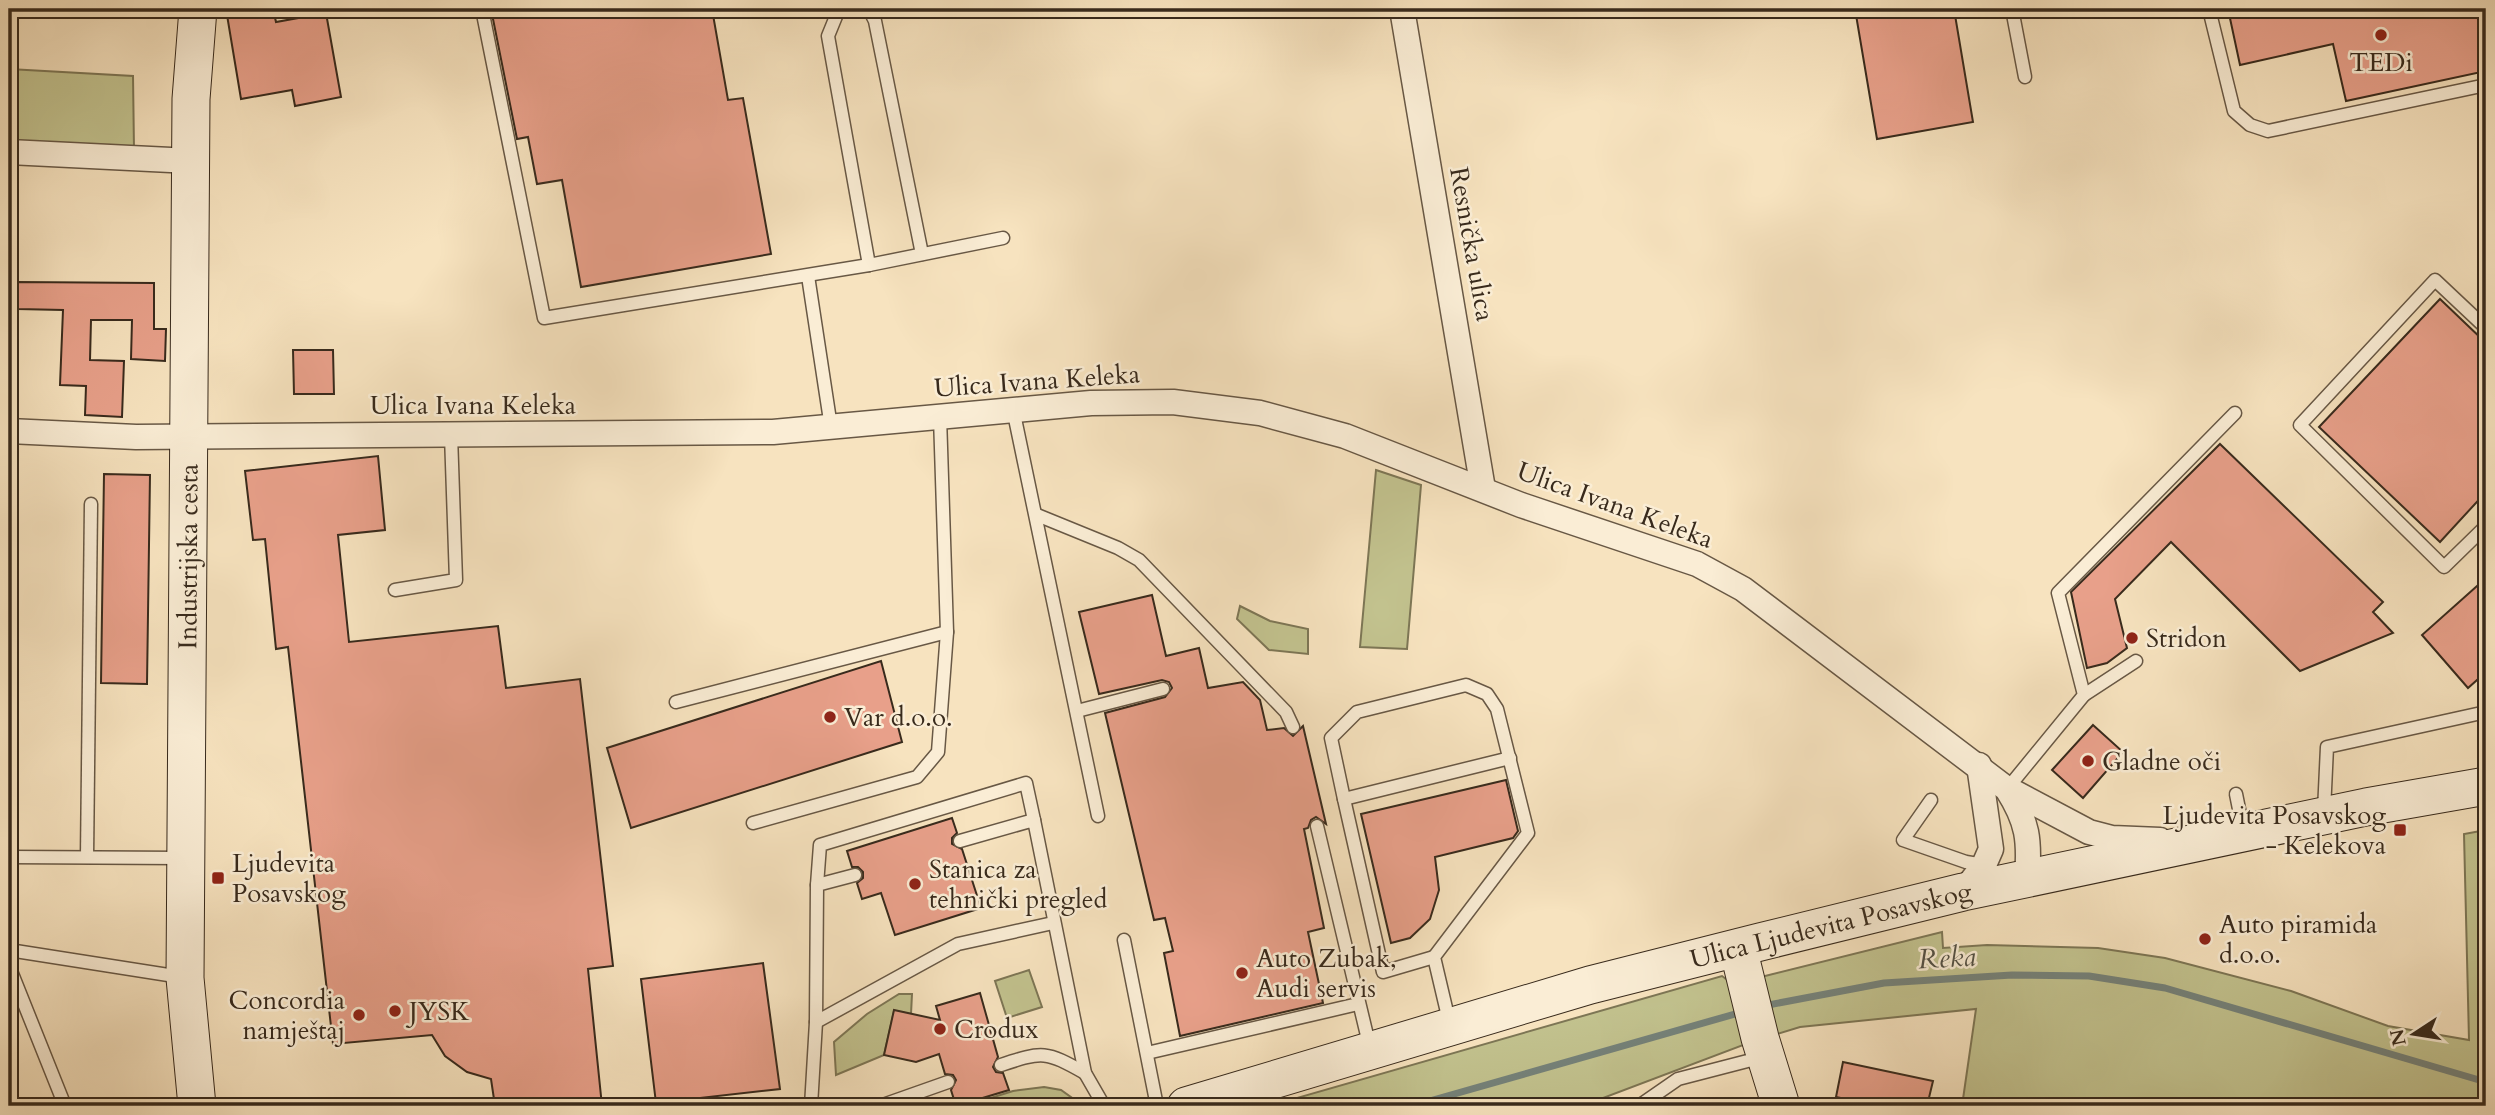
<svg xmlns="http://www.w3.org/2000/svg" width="2495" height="1115" font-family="Cardo,serif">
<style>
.green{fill:#c2c28e;stroke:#7d7655;stroke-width:2}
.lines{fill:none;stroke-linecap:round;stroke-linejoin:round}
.stream{stroke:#75827a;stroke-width:7}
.building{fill:#e8a08a;stroke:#382a1c;stroke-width:2}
.lane-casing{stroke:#685845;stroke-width:15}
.street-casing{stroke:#685845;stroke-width:27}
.secondary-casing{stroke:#382a1c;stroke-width:39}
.lane{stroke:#faedd5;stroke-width:12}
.street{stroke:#faedd5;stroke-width:24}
.secondary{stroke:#faedd5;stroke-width:37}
.poi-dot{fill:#8f2418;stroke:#faedd5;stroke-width:2.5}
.labels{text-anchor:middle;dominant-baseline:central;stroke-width:5;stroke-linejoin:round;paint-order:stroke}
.poi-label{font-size:26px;fill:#382a1c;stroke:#faedd5;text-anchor:start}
.street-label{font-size:26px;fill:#382a1c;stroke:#faedd5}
.water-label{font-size:28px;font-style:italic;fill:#524f43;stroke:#faedd5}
</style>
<rect width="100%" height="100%" fill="#f7e3bf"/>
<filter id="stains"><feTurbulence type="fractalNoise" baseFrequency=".00286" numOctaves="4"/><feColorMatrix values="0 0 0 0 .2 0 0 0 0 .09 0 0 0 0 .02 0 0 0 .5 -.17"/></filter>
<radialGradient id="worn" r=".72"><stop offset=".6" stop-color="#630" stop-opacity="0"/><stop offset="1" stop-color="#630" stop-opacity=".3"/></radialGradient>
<g class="green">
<polygon points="9,69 133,76 134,149 9,149"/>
<polygon points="1376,470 1421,485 1407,649 1360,647"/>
<polygon points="1240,606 1270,621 1308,629 1308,654 1269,650 1237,619"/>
<polygon points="2486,830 2486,1106 1962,1106 1976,1009 1800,1027 1771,1036 1757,978 1942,932 1943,948 1987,945 2098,948 2165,958 2291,991 2388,1026 2469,1040 2464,834"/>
<polygon points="1029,970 1042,1007 1007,1018 995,981"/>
<polygon points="1722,976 1730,982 1746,1044 1582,1106 1269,1106"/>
<polygon points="899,994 912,994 911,1014 894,1011 884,1055 836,1075 834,1042 867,1014"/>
<polygon points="1044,1087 1061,1090 1075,1100 1058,1106 965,1106 1013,1091"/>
</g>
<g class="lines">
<g class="stream">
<polyline points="1763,1006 1884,983 2012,975 2089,976 2165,988 2486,1082"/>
<polyline points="1412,1106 1742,1012"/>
</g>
</g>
<g class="building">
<polygon points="226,9 273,9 276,22 326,13 341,97 295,106 292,90 241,99"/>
<polygon points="491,9 712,9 728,100 743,98 771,254 581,287 562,180 537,184 528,137 517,139"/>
<polygon points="1855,9 1954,9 1973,122 1877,139"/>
<polygon points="2228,9 2486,9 2486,71 2346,101 2333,44 2240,65"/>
<polygon points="18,282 154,283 154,329 166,329 165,361 131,359 132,320 91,320 90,360 124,361 122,417 85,415 86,386 60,385 63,310 18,309"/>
<polygon points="2440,299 2486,343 2486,492 2440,542 2319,427"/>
<polygon points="293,350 333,350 334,394 294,394"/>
<polygon points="2220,444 2383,602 2373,612 2393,633 2300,671 2171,542 2115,599 2127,648 2107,663 2087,668 2071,592"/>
<polygon points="378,456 385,530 338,535 349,642 498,626 506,688 580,679 613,966 588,969 602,1106 495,1106 491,1079 467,1072 445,1056 432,1035 333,1044 288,647 276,649 265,539 253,540 245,471"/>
<polygon points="104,474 150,475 147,684 101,683"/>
<polygon points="2486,578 2486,672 2468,688 2422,635"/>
<polygon points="1152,595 1166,656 1199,648 1208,688 1243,682 1260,700 1267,730 1284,728 1293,736 1303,726 1326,824 1316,817 1311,820 1308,828 1304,829 1324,928 1308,932 1323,1003 1180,1036 1164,953 1173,951 1165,918 1154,920 1105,713 1165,697 1172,688 1169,682 1162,680 1099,694 1079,612"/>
<polygon points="881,661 902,742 631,828 607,748"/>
<polygon points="2093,725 2123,752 2083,798 2052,770"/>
<polygon points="1506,780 1518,831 1513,838 1435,857 1439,890 1430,919 1410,938 1391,943 1361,814"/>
<polygon points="952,818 957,833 952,838 952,844 962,849 981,908 895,935 881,893 862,899 857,883 863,878 863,872 858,867 852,867 847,851"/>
<polygon points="763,963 780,1089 656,1103 641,979"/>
<polygon points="980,993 998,1057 993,1067 996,1072 1003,1073 1009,1090 956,1106 951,1090 956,1080 953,1075 945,1074 939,1054 916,1062 884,1055 894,1010 940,1020 936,1006"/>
<polygon points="1843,1062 1933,1081 1927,1106 1879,1106 1836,1097"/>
</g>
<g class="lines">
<defs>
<g id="lane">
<polyline points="482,9 544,318 869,265 1003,238"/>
<polyline points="839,9 828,36 869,265"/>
<polyline points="869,9 875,21 922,254"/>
<polyline points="2012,9 2025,77"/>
<polyline points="2209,9 2234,111 2250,125 2268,131 2486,85"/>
<polyline points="808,276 831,427"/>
<polyline points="2486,328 2435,280 2300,425 2444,567 2486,526"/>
<polyline points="1013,409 1098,816"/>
<polyline points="1037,515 1118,548 1139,560 1286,712 1293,727"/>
<polyline points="395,590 456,580 451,435"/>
<polyline points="2084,695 2136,661"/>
<polyline points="676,702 947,632"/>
<polyline points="1077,711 1163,689"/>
<polyline points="2007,789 2084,695 2058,593 2235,413"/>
<polyline points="2236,794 2243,829"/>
<polyline points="1344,799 1331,738 1357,712 1466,685 1487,694 1497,709 1528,833 1434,957 1450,1025"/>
<polyline points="1931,800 1903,840 1966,862 1984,865"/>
<polyline points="2324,811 2327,747 2486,712"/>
<polyline points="753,823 917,777 938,752 947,632 940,417"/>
<polyline points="1317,826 1370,1048"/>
<polyline points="960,841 1034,820 1085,1073 1104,1106"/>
<polyline points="9,857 182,858"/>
<polyline points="87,857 91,504"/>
<polyline points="817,885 820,845 1026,783 1034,820"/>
<polyline points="1124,940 1157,1106"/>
<polyline points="9,950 181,977"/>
<polyline points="1434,957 1383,972 1344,799 1510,758"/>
<polyline points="9,966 65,1106"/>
<polyline points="816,1022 958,944 1053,923"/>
<polyline points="1147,1053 1358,1004"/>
<path d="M1001 1065C1043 1051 1046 1051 1085 1073"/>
<polyline points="811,1106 816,1022 817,885 855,875"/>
<polyline points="880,1106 948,1082"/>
<polyline points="1639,1106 1678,1079 1763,1057"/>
</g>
<g id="street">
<polyline points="1402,9 1483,489"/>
<polyline points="9,152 191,161"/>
<path d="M9 431 136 437 773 432 1091 403 1173 402 1260 413 1345 436 1521 505 1697 564 1743 589 2007 789C2028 822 2030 840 2027 879"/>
<polyline points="2008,789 2089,832 2112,838 2160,840"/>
<polyline points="1963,892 1984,865 1991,849 1979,765"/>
</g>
<g id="secondary">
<polyline points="1738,948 1760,1038 1781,1106"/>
<path id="s1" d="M197 1106 185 978 191 99 198 9"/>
<path id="s2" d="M1186 1106 1590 985 1760 942 1963 892 2366 807 2486 786"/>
</g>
</defs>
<use href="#lane" class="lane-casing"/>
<use href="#street" class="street-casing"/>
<use href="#secondary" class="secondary-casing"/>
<use href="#lane" class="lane"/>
<use href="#street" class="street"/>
<use href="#secondary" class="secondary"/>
</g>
<g class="poi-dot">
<circle cx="2381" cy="35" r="7"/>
<circle cx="2132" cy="638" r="7"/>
<circle cx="830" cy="717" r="7"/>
<circle cx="2088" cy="761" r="7"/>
<rect x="2393" y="823" width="14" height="14" rx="3.5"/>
<rect x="211" y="871" width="14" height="14" rx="3.5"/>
<circle cx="915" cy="884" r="7"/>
<circle cx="2205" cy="939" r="7"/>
<circle cx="1242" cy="973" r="7"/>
<circle cx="395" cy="1011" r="7"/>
<circle cx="359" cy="1015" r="7"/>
<circle cx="940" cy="1029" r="7"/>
</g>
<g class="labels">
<g class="poi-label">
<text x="2381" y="62" text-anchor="middle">TEDi</text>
<text x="2146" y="638">Stridon</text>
<text x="844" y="717">Var d.o.o.</text>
<text x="2102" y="761">Gladne oči</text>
<text x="2386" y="815" text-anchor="end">Ljudevita Posavskog<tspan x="2386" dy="30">- Kelekova</tspan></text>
<text x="232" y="863">Ljudevita<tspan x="232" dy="30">Posavskog</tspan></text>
<text x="929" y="869">Stanica za<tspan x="929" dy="30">tehnički pregled</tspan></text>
<text x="2219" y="924">Auto piramida<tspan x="2219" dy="30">d.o.o.</tspan></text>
<text x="1256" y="958">Auto Zubak,<tspan x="1256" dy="30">Audi servis</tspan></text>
<text x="345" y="1000" text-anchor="end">Concordia<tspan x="345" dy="30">namještaj</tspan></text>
<text x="409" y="1011">JYSK</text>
<text x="954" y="1029">Crodux</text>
</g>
<g class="street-label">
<text transform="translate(1472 244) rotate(80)">Resnička ulica</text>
<text transform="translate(1037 381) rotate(-4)">Ulica Ivana Keleka</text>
<text x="473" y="405">Ulica Ivana Keleka</text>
<text transform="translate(1615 505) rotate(20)">Ulica Ivana Keleka</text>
<text stroke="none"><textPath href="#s1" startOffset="550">Industrijska cesta</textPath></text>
<text stroke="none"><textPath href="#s2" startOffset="670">Ulica Ljudevita Posavskog</textPath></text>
</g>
<g class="water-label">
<text transform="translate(1947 958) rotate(-3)">Reka</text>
</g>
</g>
<rect width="2495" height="1115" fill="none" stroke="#f7e3bf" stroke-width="35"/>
<rect x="10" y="10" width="2474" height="1094" fill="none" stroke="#382a1c" stroke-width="3.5"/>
<rect x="18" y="18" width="2460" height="1080" fill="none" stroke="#382a1c" stroke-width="2"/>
<g transform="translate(2414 1034) rotate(258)" stroke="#faedd5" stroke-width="5" paint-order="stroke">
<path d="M0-5L12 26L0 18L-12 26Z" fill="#382a1c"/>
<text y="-10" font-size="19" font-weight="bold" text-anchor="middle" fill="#382a1c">N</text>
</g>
<rect width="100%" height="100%" filter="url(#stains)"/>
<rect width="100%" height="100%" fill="url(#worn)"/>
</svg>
